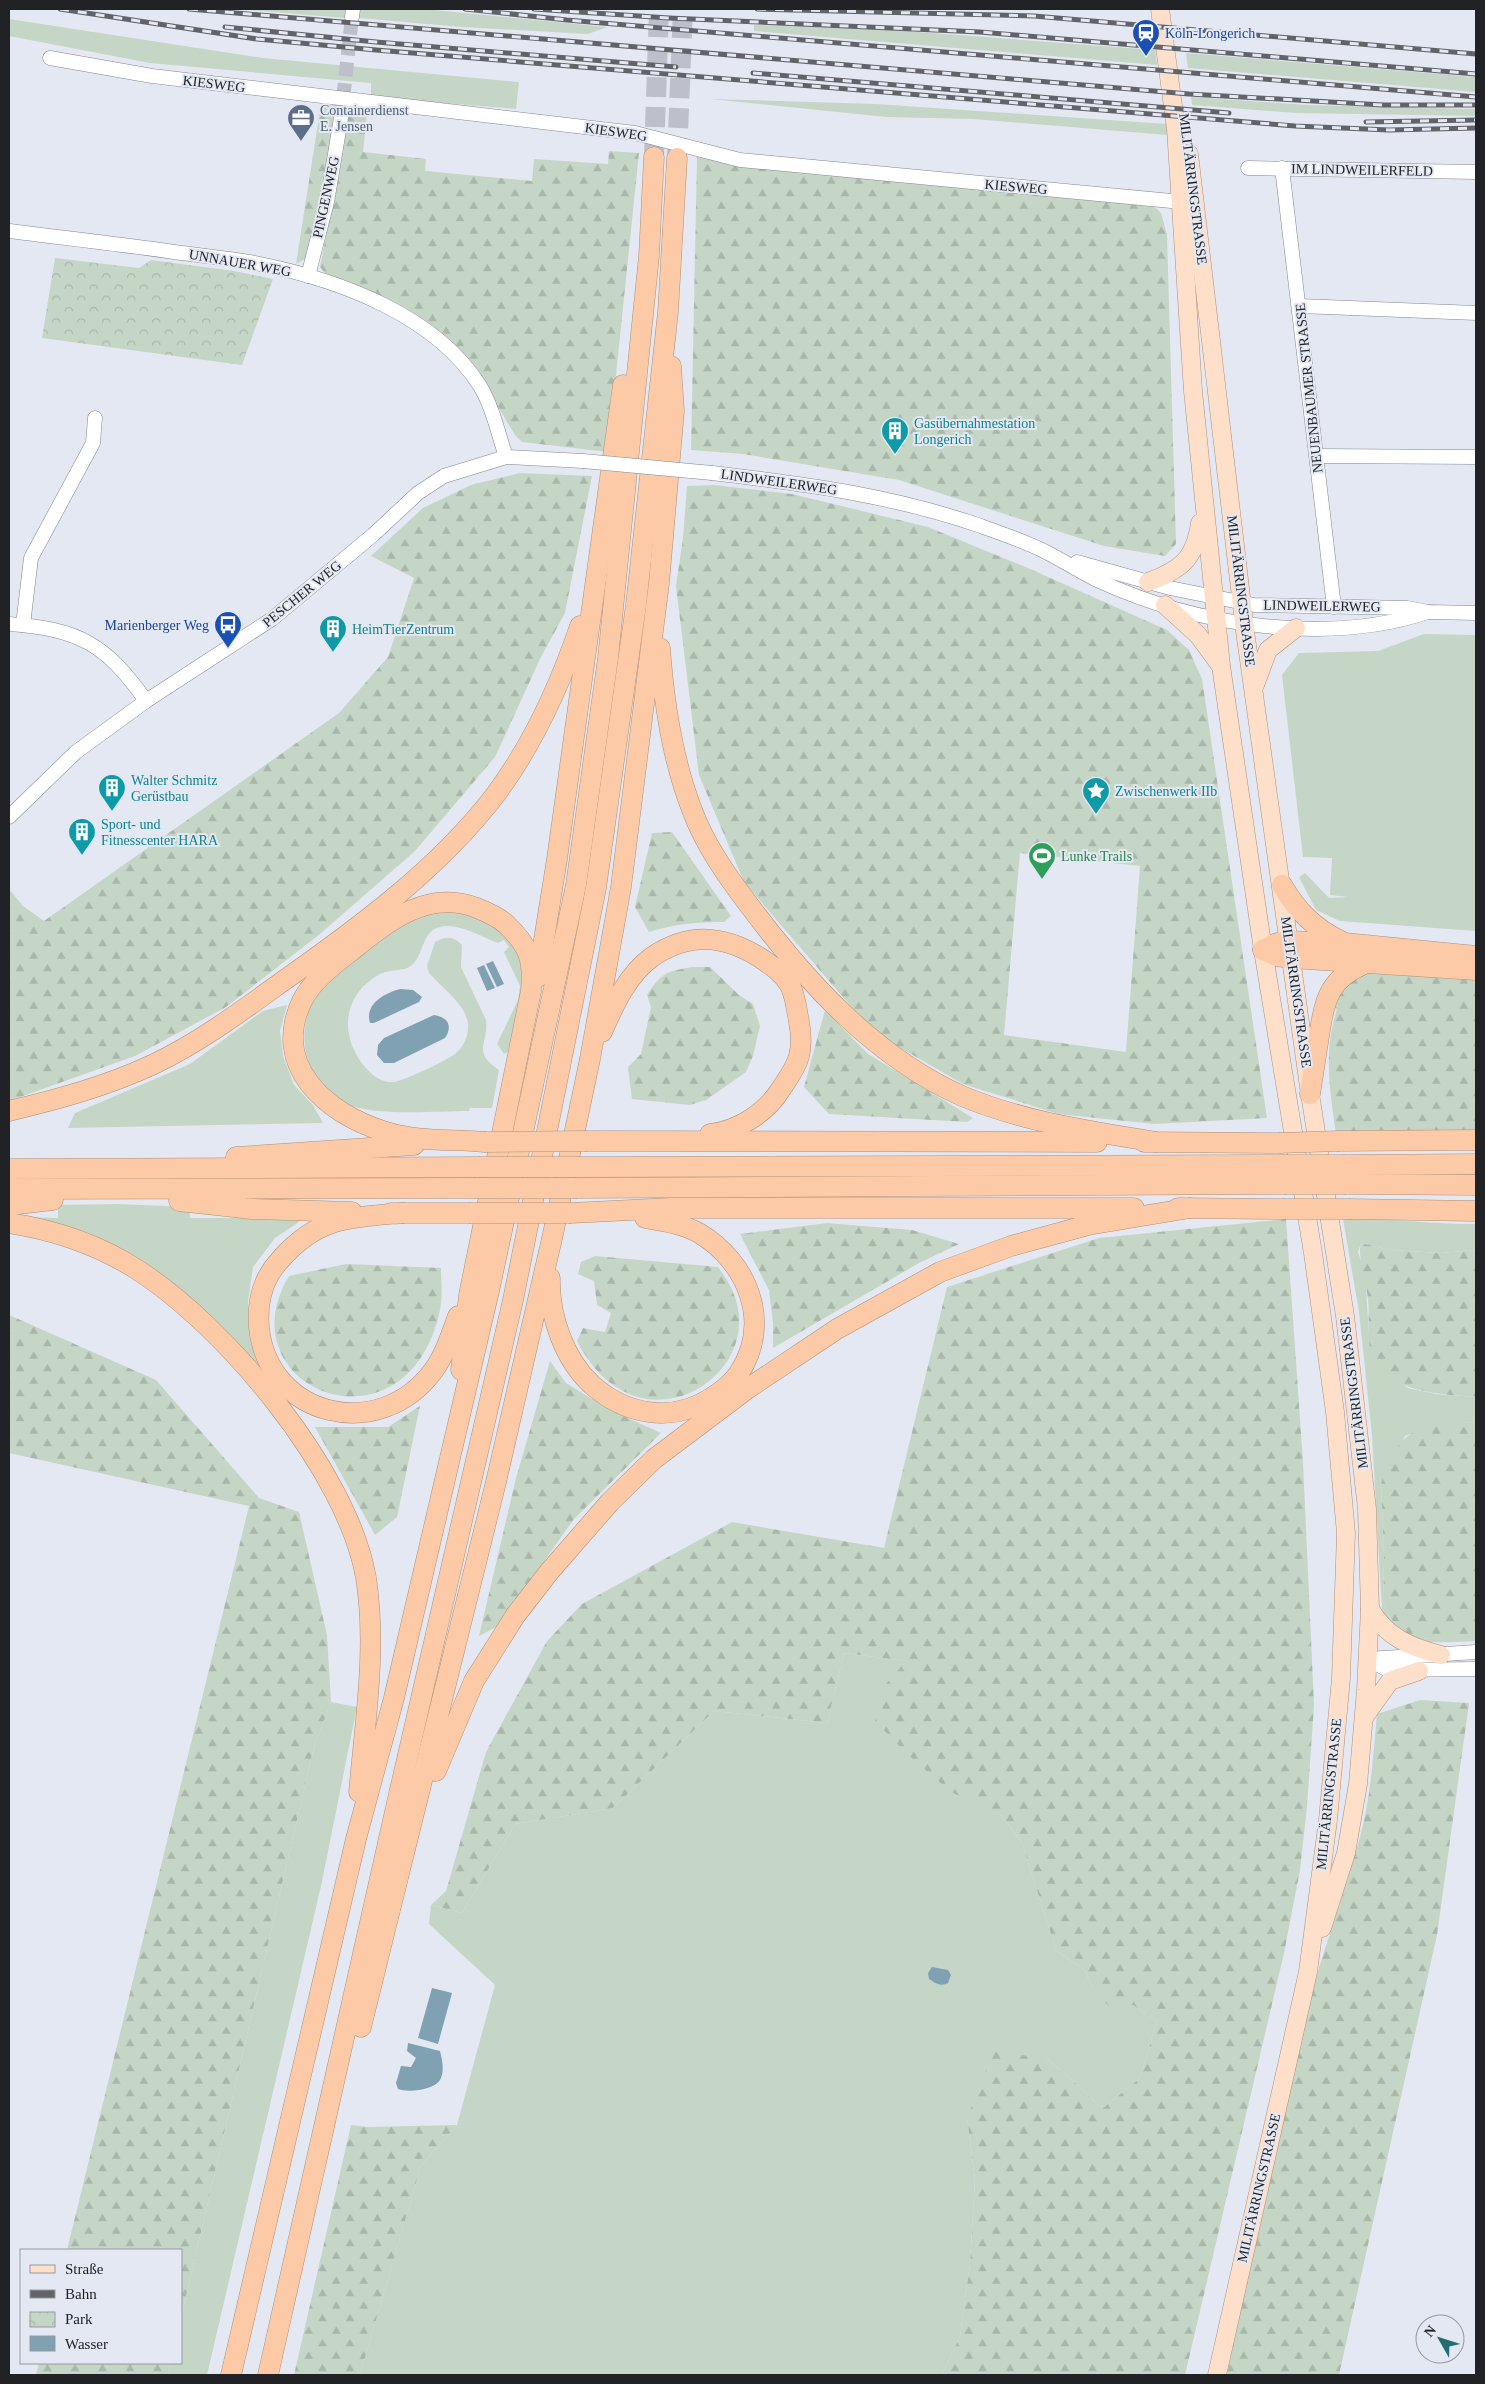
<svg xmlns="http://www.w3.org/2000/svg" width="1485" height="2384" font-family="Georgia,serif">
<style>
.green{fill:#c5d6c7}
.forest{fill:url(#forest-firs);fill-rule:evenodd}
.park{fill:url(#park-crowns)}
.water{fill:#7fa1b2}
.lines{fill:none;stroke-linecap:round;stroke-linejoin:round}
.minor-tunnel{stroke:#bdc0ca;stroke-width:14;stroke-dasharray:14 7;stroke-linecap:butt}
.highway-tunnel{stroke:#bdc0ca;stroke-width:20;stroke-dasharray:20 10;stroke-linecap:butt}
.minor-casing{stroke:#838690;stroke-width:15}
.major-casing{stroke:#af8f79;stroke-width:19}
.highway-casing{stroke:#af8f79;stroke-width:21}
.minor{stroke:#fff;stroke-width:14}
.major{stroke:#fddfca;stroke-width:18}
.highway{stroke:#fccaa6;stroke-width:20}
.rail-casing{stroke:#616369;stroke-width:5}
.rail{stroke:#e4e8f3;stroke-width:3;stroke-dasharray:9;stroke-linecap:butt}
.minor-bridge-casing{stroke:#838690;stroke-width:15;stroke-linecap:butt}
.highway-bridge-casing{stroke:#af8f79;stroke-width:21;stroke-linecap:butt}
.minor-bridge{stroke:#fff;stroke-width:14}
.highway-bridge{stroke:#fccaa6;stroke-width:20}
.labels{text-anchor:middle;dominant-baseline:central;stroke-width:4;stroke-linejoin:round;paint-order:stroke}
.transit-label{font-size:14px;fill:#164399;stroke:#e4e8f3;text-anchor:start}
.street-label{font-size:14px;fill:#212226;stroke:#e4e8f3}
.service-label{font-size:14px;fill:#4e5e75;stroke:#e4e8f3;text-anchor:start}
.culture-label{font-size:14px;fill:#0d838f;stroke:#e4e8f3;text-anchor:start}
.leisure-label{font-size:14px;fill:#27864d;stroke:#e4e8f3;text-anchor:start}
</style>
<defs>
<pattern id="forest-firs" width="22" height="20" patternUnits="userSpaceOnUse" patternTransform="scale(1.25)"><rect width="22" height="20" fill="#c5d6c7"/><path d="M5 1l3.5 6h-7zM16 11l3.5 6h-7z" fill="#a9b7ab"/></pattern>
<pattern id="park-crowns" width="20" height="18" patternUnits="userSpaceOnUse" patternTransform="scale(1.25)"><rect width="20" height="18" fill="#c5d6c7"/><path d="M2 6a3 3 0 1 1 6 0M12 15a3 3 0 1 1 6 0" fill="none" stroke="#a9b7ab"/></pattern>
</defs>
<rect width="100%" height="100%" fill="#e4e8f3"/>
<g class="green">
<polygon points="235,9 346,9 345,18"/>
<polygon points="360,9 424,9 607,27 588,34 461,27 359,18"/>
<polygon points="9,19 263,58 519,82 516,109 371,97 371,83 150,63 9,36"/>
<polygon points="754,25 879,29 1155,50 1157,65 754,31"/>
<polygon points="1186,53 1476,77 1476,92 1188,68"/>
<polygon points="1191,97 1308,105 1476,109 1476,116 1296,113 1192,105"/>
<polygon points="711,99 876,104 1167,124 1167,135 973,119 886,117"/>
<polygon points="1424,634 1476,635 1476,931 1340,921 1316,910 1299,877 1305,873 1329,898 1348,897 1330,895 1332,858 1303,857 1282,675 1299,653 1378,651"/>
<path d="M448 912C454 912 461 912 467 913 490 918 520 941 523 966 525 994 516 1023 511 1050L504 1054 497 1044 518 1000 520 986 504 952 509 947 504 940 498 943C482 937 457 922 440 927 421 932 425 953 412 965 404 972 390 969 380 974 338 997 339 1045 373 1075 378 1079 386 1083 393 1082 402 1082 447 1060 455 1054 464 1047 469 1035 468 1024 466 1004 441 987 429 973L427 966 435 942C446 936 453 936 462 945L461 967 486 1020C489 1044 471 1051 499 1070L492 1108H470L469 1111C437 1111 382 1116 352 1106 337 1100 327 1089 317 1077 301 1056 300 1022 315 999 331 974 400 922 429 914 435 912 442 912 448 912Z"/>
<polygon points="287,1005 280,1031 283,1056 294,1085 313,1105 323,1123 68,1128 75,1113 190,1064 263,1011"/>
<polygon points="118,1204 189,1207 190,1218 298,1218 299,1222 275,1238 253,1267 248,1302 253,1345 269,1378 266,1379 213,1320 29,1217 58,1218 58,1205"/>
<path d="M1343 1219C1388 1218 1431 1224 1476 1224V1250L1441 1253 1390 1250 1361 1243 1358 1252 1365 1273 1369 1335 1384 1373 1408 1388 1436 1394 1476 1397V1422L1434 1424 1405 1436 1381 1485 1384 1554 1383 1602 1390 1618 1402 1631 1416 1637 1429 1639H1476V1641C1441 1642 1399 1650 1382 1609L1372 1435 1359 1312Z"/>
<polygon points="844,1653 907,1661 885,1685 986,1808 1003,1817 1022,1843 1056,1950 1085,1971 1096,1995 1133,2005 1157,2021 1140,2078 1102,2109 1077,2084 1046,2058 967,2118 975,2180 970,2264 960,2336 942,2375 360,2375 421,2166 457,2125 495,1985 429,1924 431,1905 462,1913 515,1824 613,1808 714,1711 827,1723"/>
<polygon points="331,1702 357,1707 321,1886 207,2375 168,2375 171,2363 181,2363 181,2318 314,1747"/>
</g>
<g class="forest">
<polygon points="321,104 339,106 324,201 307,258 296,264"/>
<polygon points="346,112 367,114 363,152 426,159 425,171 532,181 534,159 608,164 609,151 639,153 608,452 522,442 515,435 485,385 448,342 328,277 320,267 332,204"/>
<polygon points="697,157 1151,203 1161,213 1167,235 1176,544 1165,556 1104,546 899,480 743,454 691,450"/>
<polygon points="520,473 592,476 565,613 541,657 495,757 415,851 320,934 226,1007 135,1056 9,1101 9,889 23,906 44,921 339,713 388,657 414,578 371,556 423,508 471,485"/>
<path d="M714 485 792 494 928 527 1028 568 1167 630 1189 650 1202 679 1267 1118 1154 1124 1058 1114 963 1084 885 1039 854 1010 744 882 699 775 676 586 683 538 687 486ZM1020 853 1140 866 1126 1052 1004 1035Z"/>
<path d="M672 832 731 916 724 922C698 922 674 924 649 932L635 907 652 833Z"/>
<path d="M693 967H710L739 995 753 1004 760 1026 753 1056 746 1072 706 1100 690 1105 632 1099 628 1067 641 1054 651 1007 647 995C661 973 667 971 693 967Z"/>
<path d="M1365 971 1476 978V1131L1336 1134C1330 1091 1323 1052 1337 1009L1329 1006 1331 999Z"/>
<polygon points="825,1010 868,1054 973,1118 967,1122 829,1114 804,1087"/>
<polygon points="1286,1219 1303,1462 1314,1705 1307,1807 1300,1870 1284,1953 1185,2375 942,2375 960,2336 970,2264 975,2180 967,2118 993,2052 1046,2058 1077,2084 1102,2109 1140,2078 1157,2021 1133,2005 1114,2010 1096,1995 1085,1971 1056,1950 1022,1843 1003,1817 951,1792 905,1752 875,1721 885,1685 906,1661 844,1653 827,1723 714,1711 613,1808 515,1824 462,1913 431,1905 446,1891 486,1752 547,1641 582,1604 732,1522 884,1548 947,1287 1099,1238"/>
<polygon points="827,1223 912,1230 959,1244 919,1263 773,1348 773,1323 769,1290 740,1234"/>
<path d="M1361 1243 1390 1250 1441 1253 1476 1250V1397C1446 1395 1383 1392 1372 1356 1366 1338 1370 1317 1368 1299 1366 1283 1357 1255 1361 1243Z"/>
<path d="M595 1256 718 1267C725 1276 731 1286 735 1297 758 1362 683 1423 623 1391 602 1380 588 1362 577 1341L583 1328 605 1332 611 1313 597 1305 594 1281 578 1274 581 1262Z"/>
<path d="M346 1264 441 1268C441 1281 443 1297 440 1310 407 1463 222 1388 289 1276Z"/>
<polygon points="9,1315 156,1380 259,1498 299,1512 327,1635 331,1702 314,1747 181,2318 181,2250 67,2250 249,1506 9,1453"/>
<polygon points="550,1361 566,1383 610,1410 661,1433 574,1519 498,1626 479,1636 516,1478"/>
<polygon points="420,1406 397,1517 375,1535 315,1427 388,1427"/>
<path d="M1476 1422V1639H1429L1416 1637 1402 1631 1390 1618 1383 1602 1384 1554 1381 1485C1387 1456 1402 1431 1433 1424 1446 1421 1463 1423 1476 1422Z"/>
<path d="M1420 1700 1469 1703 1437 1935 1339 2375H1227C1251 2255 1276 2133 1306 2014 1321 1954 1344 1897 1360 1837 1371 1798 1373 1755 1377 1714Z"/>
<polygon points="351,2125 368,2127 457,2125 421,2166 360,2375 294,2375"/>
<polygon points="39,2363 171,2363 168,2375 36,2375"/>
</g>
<polygon class="park" points="55,258 139,268 151,260 234,271 273,279 242,365 42,338"/>
<g class="water">
<polygon points="493,961 504,984 497,987 486,964"/>
<polygon points="484,965 495,988 487,991 477,968"/>
<path d="M400 989 413 990 422 997 419 1002 374 1023H370C364 1004 385 993 400 989Z"/>
<path d="M434 1015C448 1017 453 1026 445 1038L394 1063H384L377 1055 378 1045 384 1038Z"/>
<path d="M932 1967 948 1970 951 1975 948 1983C941 1987 935 1983 929 1979L928 1973Z"/>
<polygon points="432,1988 452,1993 438,2044 418,2038"/>
<path d="M408 2043 440 2051C442 2059 445 2072 440 2080 434 2090 408 2093 398 2089L396 2083 401 2066 411 2067 416 2058 407 2051Z"/>
</g>
<g class="lines">
<polyline class="minor-tunnel" points="341,118 352,17"/>
<g class="highway-tunnel">
<polyline points="654,157 659,9"/>
<polyline points="677,158 683,9"/>
</g>
<defs>
<g id="minor">
<polyline points="352,17 353,9"/>
<polyline points="50,58 152,76 635,133 740,160 1182,202"/>
<polyline points="1248,168 1476,172"/>
<polyline points="1282,168 1334,607"/>
<path d="M9 231C64 238 119 244 174 252 202 256 232 258 260 264 339 280 435 315 480 386 493 408 498 433 506 457"/>
<polyline points="308,276 327,202 341,118"/>
<polyline points="1300,306 1476,313"/>
<polyline points="1317,456 1476,457"/>
<path d="M712 473C806 484 890 495 981 526 1002 534 1024 541 1044 551 1062 560 1079 571 1097 580 1194 625 1325 646 1428 612"/>
<polyline points="1077,562 1170,588 1254,605 1407,608 1428,612 1476,613"/>
<path d="M9 624C79 629 106 644 146 701"/>
<polyline points="23,625 31,558 93,443 95,418"/>
<polyline points="9,817 76,752 146,701 272,619 373,535 418,493 444,476 506,457 583,461"/>
<polyline points="1368,1659 1388,1670 1476,1669"/>
<polyline points="1368,1659 1476,1652"/>
</g>
<g id="major">
<polyline points="1160,9 1176,129 1193,391 1221,666 1263,950 1313,1253 1335,1412 1346,1533 1341,1678 1328,1820 1308,1972 1217,2375"/>
<polyline points="1189,154 1245,631 1310,1094 1345,1316 1367,1509 1370,1609 1366,1690 1358,1784 1346,1853 1322,1928"/>
<path d="M1148 582C1181 570 1195 559 1200 523"/>
<polyline points="1165,605 1198,635 1220,665"/>
<polyline points="1255,685 1268,650 1296,628"/>
<path d="M1370 1609C1386 1637 1410 1647 1441 1655"/>
<polyline points="1365,1716 1390,1681 1419,1671"/>
</g>
<g id="highway">
<path d="M660 648C664 704 672 758 692 810 705 845 727 876 749 905 805 980 874 1057 962 1096 1024 1122 1090 1131 1156 1142"/>
<path d="M1282 885C1297 911 1314 928 1341 941"/>
<polyline points="1263,950 1277,943 1289,941 1345,943 1476,956"/>
<polyline points="1263,950 1277,956 1291,958 1476,970"/>
<polyline points="538,977 557,859 623,385"/>
<path d="M602 1032C614 1005 627 975 652 957 689 932 723 935 759 957 771 965 782 972 790 985 795 995 797 1010 799 1022 801 1033 802 1045 799 1056 796 1068 788 1078 781 1089 766 1113 738 1131 710 1134"/>
<path d="M1310 1094C1313 1074 1316 1055 1319 1036 1325 998 1329 978 1367 963"/>
<path d="M9 1111C59 1099 107 1086 154 1064 198 1043 239 1013 279 984 357 929 438 870 496 794 533 744 560 685 580 626"/>
<polyline points="587,1141 1097,1142"/>
<polyline points="1339,1141 1476,1140"/>
<polyline points="1144,1142 1279,1143"/>
<polyline points="236,1157 414,1145"/>
<polyline points="1345,1165 1476,1164"/>
<polyline points="581,1167 1282,1165"/>
<polyline points="9,1169 479,1167"/>
<polyline points="1346,1184 1476,1185"/>
<polyline points="577,1188 1284,1184"/>
<polyline points="9,1189 474,1188"/>
<polyline points="179,1201 252,1209 352,1212"/>
<polyline points="9,1205 53,1200"/>
<polyline points="1178,1208 1283,1209"/>
<polyline points="1351,1209 1476,1211"/>
<polyline points="391,1213 469,1213"/>
<path d="M403 1213C380 1215 355 1216 332 1223 311 1230 294 1244 280 1260 263 1278 257 1302 259 1327 268 1418 380 1443 433 1371 445 1355 451 1335 458 1316"/>
<polyline points="571,1213 671,1208 1134,1208"/>
<path d="M9 1223C54 1230 97 1244 136 1269 225 1325 348 1472 366 1578 377 1648 365 1722 359 1792"/>
<path d="M550 1278C549 1316 564 1359 592 1385 626 1415 672 1423 711 1398 721 1392 732 1383 739 1373 772 1323 748 1262 699 1233 683 1224 663 1221 645 1218"/>
<path d="M461 1370 469 1295 531 991C534 960 529 946 506 924 498 917 487 912 477 908 429 889 390 920 355 948 336 963 313 979 302 1001 271 1066 326 1113 383 1131 414 1142 452 1139 484 1142"/>
<polyline points="436,1771 474,1681 515,1616 549,1572 610,1502 654,1459 747,1389 837,1329 940,1272 1011,1246 1088,1225 1190,1208"/>
<polyline points="361,2027 496,1482 553,1234 590,1059 621,887 659,583 674,411 671,366"/>
<polyline points="231,2375 356,1839 394,1698 489,1291 576,885 608,658 649,256 654,157"/>
<polyline points="268,2375 399,1794 513,1300 596,888 636,605 668,312 677,158"/>
</g>
</defs>
<use href="#minor" class="minor-casing"/>
<use href="#major" class="major-casing"/>
<use href="#highway" class="highway-casing"/>
<use href="#minor" class="minor"/>
<use href="#major" class="major"/>
<use href="#highway" class="highway"/>
<defs>
<g id="rail">
<polyline points="60,9 257,39 376,50 1295,126 1389,130 1476,128"/>
<polyline points="189,9 1189,94 1383,105 1476,105"/>
<polyline points="465,9 567,20 1476,97"/>
<polyline points="534,9 669,18 980,32 1476,74"/>
<polyline points="757,9 1034,16 1476,54"/>
<polyline points="225,27 376,42 676,67"/>
<polyline points="753,73 1229,113"/>
<polyline points="1366,122 1476,120"/>
</g>
</defs>
<use href="#rail" class="rail-casing"/>
<use href="#rail" class="rail"/>
<defs>
<polyline id="minor-bridge" points="583,461 712,473"/>
<g id="highway-bridge">
<polyline points="484,1142 587,1141"/>
<polyline points="1279,1143 1339,1141"/>
<polyline points="1282,1165 1345,1165"/>
<polyline points="479,1167 581,1167"/>
<polyline points="1284,1184 1346,1184"/>
<polyline points="474,1188 577,1188"/>
<polyline points="1283,1209 1351,1209"/>
<polyline points="469,1213 571,1213"/>
</g>
</defs>
<use href="#minor-bridge" class="minor-bridge-casing"/>
<use href="#highway-bridge" class="highway-bridge-casing"/>
<use href="#minor-bridge" class="minor-bridge"/>
<use href="#highway-bridge" class="highway-bridge"/>
</g>
<defs>
<symbol id="station-pin" viewBox="-11 -11 22 30"><path d="M0 17L-7.5 6A9.5 9.5 0 1 1 7.5 6Z" fill="#1a4fb4" stroke="#e4e8f3"/><path d="M-3-6H3Q5-6 5-4V2Q5 4 3 4L4.5 6H3L1.5 4h-3L-3 6H-4.5L-3 4Q-5 4-5 2V-4Q-5-6-3-6ZM-3.5-4v3h7v-3ZM-3.5 1v1.5H-2V1ZM2 1v1.5H3.5V1Z" fill="#fff"/></symbol>
<symbol id="office-pin" viewBox="-11 -11 22 30"><path d="M0 17L-7.5 6A9.5 9.5 0 1 1 7.5 6Z" fill="#5c6f8a" stroke="#e4e8f3"/><path d="M-6-3h4V-5.5h4V-3h4V5H-6ZM-1-4.5V-3h2v-1.5ZM-6 0V1H6V0Z" fill="#fff"/></symbol>
<symbol id="building-pin" viewBox="-11 -11 22 30"><path d="M0 17L-7.5 6A9.5 9.5 0 1 1 7.5 6Z" fill="#0f9aa8" stroke="#e4e8f3"/><path d="M-4-6H4V6H1V3H-1V6H-4ZM-2.5-4.3h1.7v1.8h-1.7ZM.8-4.3h1.7v1.8H.8ZM-2.5-1h1.7V.8h-1.7ZM.8-1h1.7V.8H.8Z" fill="#fff"/></symbol>
<symbol id="bus-pin" viewBox="-11 -11 22 30"><path d="M0 17L-7.5 6A9.5 9.5 0 1 1 7.5 6Z" fill="#1a4fb4" stroke="#e4e8f3"/><path d="M-5-6H5V4H4V6H2V4H-2V6H-4V4H-5ZM-3.5-4V0h7V-4ZM-3.5 1.2v1.5H-2V1.2ZM2 1.2v1.5H3.5V1.2Z" fill="#fff"/></symbol>
<symbol id="sight-pin" viewBox="-11 -11 22 30"><path d="M0 17L-7.5 6A9.5 9.5 0 1 1 7.5 6Z" fill="#0f9aa8" stroke="#e4e8f3"/><path d="M0-6L1.8-2.2L6-1.7L2.9 1.2L3.7 5.4L0 3.3L-3.7 5.4L-2.9 1.2L-6-1.7L-1.8-2.2Z" fill="#fff"/></symbol>
<symbol id="stadium-pin" viewBox="-11 -11 22 30"><path d="M0 17L-7.5 6A9.5 9.5 0 1 1 7.5 6Z" fill="#2e9e5b" stroke="#e4e8f3"/><path d="M0-5a6.5 5 0 1 0 0 10a6.5 5 0 1 0 0-10ZM-3.5-1.8h7v3.6h-7Z" fill="#fff"/></symbol>
</defs>
<g fill-rule="evenodd">
<use href="#station-pin" x="1130" y="17" width="32" height="43"/>
<use href="#office-pin" x="285" y="102" width="32" height="43"/>
<use href="#building-pin" x="879" y="415" width="32" height="43"/>
<use href="#bus-pin" x="212" y="609" width="32" height="43"/>
<use href="#building-pin" x="317" y="613" width="32" height="43"/>
<use href="#building-pin" x="96" y="772" width="32" height="43"/>
<use href="#sight-pin" x="1080" y="775" width="32" height="43"/>
<use href="#building-pin" x="66" y="816" width="32" height="43"/>
<use href="#stadium-pin" x="1026" y="840" width="32" height="43"/>
</g>
<g class="labels">
<g class="transit-label">
<text x="1165" y="33">Köln-Longerich</text>
<text x="209" y="625" text-anchor="end">Marienberger Weg</text>
</g>
<g class="street-label">
<text transform="translate(214 84) rotate(7)">KIESWEG</text>
<text transform="translate(616 132) rotate(8)">KIESWEG</text>
<text transform="translate(1362 170) rotate(1)">IM LINDWEILERFELD</text>
<text transform="translate(1016 187) rotate(5)">KIESWEG</text>
<text transform="translate(1193 189) rotate(83)">MILITÄRRINGSTRASSE</text>
<text transform="translate(326 197) rotate(-78)">PINGENWEG</text>
<text transform="translate(240 263) rotate(10)">UNNAUER WEG</text>
<text transform="translate(1309 388) rotate(-96)">NEUENBAUMER STRASSE</text>
<text transform="translate(779 482) rotate(8)">LINDWEILERWEG</text>
<text transform="translate(1241 591) rotate(83)">MILITÄRRINGSTRASSE</text>
<text transform="translate(302 594) rotate(-39)">PESCHER WEG</text>
<text transform="translate(1322 606) rotate(1)">LINDWEILERWEG</text>
<text transform="translate(1296 992) rotate(82)">MILITÄRRINGSTRASSE</text>
<text transform="translate(1354 1393) rotate(-97)">MILITÄRRINGSTRASSE</text>
<text transform="translate(1329 1794) rotate(-84)">MILITÄRRINGSTRASSE</text>
<text transform="translate(1259 2188) rotate(-77)">MILITÄRRINGSTRASSE</text>
</g>
<g class="service-label">
<text x="320" y="110">Containerdienst<tspan x="320" dy="16">E. Jensen</tspan></text>
</g>
<g class="culture-label">
<text x="914" y="423">Gasübernahmestation<tspan x="914" dy="16">Longerich</tspan></text>
<text x="352" y="629">HeimTierZentrum</text>
<text x="131" y="780">Walter Schmitz<tspan x="131" dy="16">Gerüstbau</tspan></text>
<text x="1115" y="791">Zwischenwerk IIb</text>
<text x="101" y="824">Sport- und<tspan x="101" dy="16">Fitnesscenter HARA</tspan></text>
</g>
<g class="leisure-label">
<text x="1061" y="856">Lunke Trails</text>
</g>
</g>
<rect width="1485" height="2384" fill="none" stroke="#212226" stroke-width="20"/>
<rect x="20" y="2249" width="162" height="115" fill="#e4e8f3" stroke="#9699a1"/>
<rect x="30" y="2265" width="25" height="8" fill="#fddfca" stroke="#9699a1"/>
<text x="65" y="2274" font-size="15" fill="#212226">Straße</text>
<rect x="30" y="2290" width="25" height="8" fill="#616369" stroke="#9699a1"/>
<text x="65" y="2299" font-size="15" fill="#212226">Bahn</text>
<rect x="30" y="2312" width="25" height="15" fill="url(#park-crowns)" stroke="#9699a1"/>
<text x="65" y="2324" font-size="15" fill="#212226">Park</text>
<rect x="30" y="2336" width="25" height="15" fill="#7fa1b2" stroke="#9699a1"/>
<text x="65" y="2349" font-size="15" fill="#212226">Wasser</text>
<g transform="translate(1440 2339) rotate(309)"><circle r="24" fill="#e4e8f3" stroke="#9699a1"/>
<path d="M0-4L9 19L0 12L-9 19Z" fill="#216d6f"/>
<text y="-8" font-size="14" font-weight="bold" text-anchor="middle" fill="#212226">N</text>
</g>
</svg>
